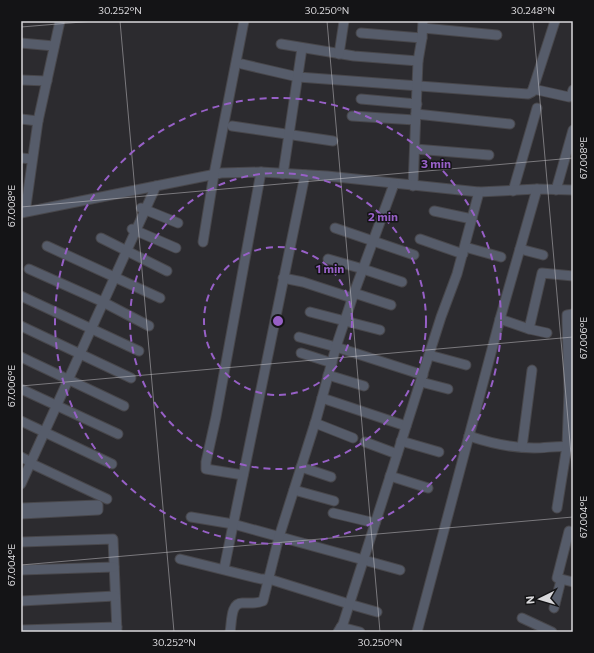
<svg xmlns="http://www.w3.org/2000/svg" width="594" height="653" font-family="Commissioner,sans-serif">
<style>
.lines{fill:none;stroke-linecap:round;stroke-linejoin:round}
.minor-casing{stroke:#48474b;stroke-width:11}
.minor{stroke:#565c6a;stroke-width:9}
.ticks{fill:none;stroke:#d9d8db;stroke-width:1;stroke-opacity:0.45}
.ring{fill:none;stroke:#9760c7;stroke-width:2;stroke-dasharray:7 5}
.centre{fill:#9760c7;stroke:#141416;stroke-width:2}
.ring-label{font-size:12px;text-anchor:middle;font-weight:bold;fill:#9760c7;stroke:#141416;stroke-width:3;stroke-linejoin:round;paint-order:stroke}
.neatline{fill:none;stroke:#d9d8db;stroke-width:1.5}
.ticks-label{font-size:10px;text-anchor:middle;fill:#d9d8db}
</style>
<rect width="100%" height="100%" fill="#2c2b2f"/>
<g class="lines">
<defs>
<g id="minor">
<polyline points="423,28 497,35"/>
<polyline points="361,33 422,38"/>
<polyline points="21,43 54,46"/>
<polyline points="281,44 354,56 418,61"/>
<polyline points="339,54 344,21"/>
<polyline points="242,64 298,77 528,94 532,92 555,21"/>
<polyline points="21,80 47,81"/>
<polyline points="533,89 569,97 571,96 573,90"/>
<polyline points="361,99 417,104"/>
<polyline points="416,114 510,124"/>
<polyline points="352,116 415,120"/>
<polyline points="21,119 38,121"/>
<polyline points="232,126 333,141"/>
<polyline points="415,149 489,155"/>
<polyline points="21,158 32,159"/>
<polyline points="283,174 302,48"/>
<polyline points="413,186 418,61 422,38 423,21"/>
<polyline points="556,190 573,130"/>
<polyline points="513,191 537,108"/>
<polyline points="141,208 178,223"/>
<polyline points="26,211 26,206 38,121 60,21"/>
<polyline points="434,211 472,219"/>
<polyline points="21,213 221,173 261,172 327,176 479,192 537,189 573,190"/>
<polyline points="335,228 414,255"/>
<polyline points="132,229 176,248"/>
<polyline points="101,238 167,271"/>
<polyline points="420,239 463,254"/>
<polyline points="203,242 214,174 244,21"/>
<polyline points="47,246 160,298"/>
<polyline points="465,247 501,257"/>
<polyline points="520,249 543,255"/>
<polyline points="328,259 363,269 402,282"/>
<polyline points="29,269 103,302 149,326"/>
<polyline points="283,278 303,282 352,298"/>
<polyline points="354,293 391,305"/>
<polyline points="21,296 139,351"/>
<polyline points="310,312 380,330"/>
<polyline points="500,319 529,329 547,333"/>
<polyline points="21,326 131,378"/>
<polyline points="529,329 542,273 573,276"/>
<polyline points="299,337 336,347 423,375"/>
<polyline points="301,353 332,363"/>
<polyline points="429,355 466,365"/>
<polyline points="21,357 124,406"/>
<polyline points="328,375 364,386"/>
<polyline points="421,382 448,389"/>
<polyline points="21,389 118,434"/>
<polyline points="322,398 406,426"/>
<polyline points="21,421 112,464"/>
<polyline points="315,423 353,438"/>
<path d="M469 436C490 443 512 448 534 448 547 448 560 445 572 447"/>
<polyline points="401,441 439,452"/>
<polyline points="365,442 397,454"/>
<polyline points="522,447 532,370"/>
<polyline points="21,457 27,460"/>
<polyline points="30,463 107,499"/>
<polyline points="301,467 331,477"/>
<polyline points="243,475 206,469 206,462 216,417 261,172"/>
<polyline points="390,476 428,488"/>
<polyline points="21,484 156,186"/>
<polyline points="294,490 334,501"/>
<polyline points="21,508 98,505 98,510 21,514"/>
<polyline points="557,508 567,446 569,392 567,322 567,315 573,314"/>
<polyline points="333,513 375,523"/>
<polyline points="191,517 233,524 400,570"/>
<polyline points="569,531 557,578 573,582"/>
<polyline points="21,542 113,539 117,632"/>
<polyline points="180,559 261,579 269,579 349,604 377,612"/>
<polyline points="224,569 305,175"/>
<polyline points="21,570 114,567"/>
<polyline points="21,601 115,596"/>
<polyline points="554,608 561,580"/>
<polyline points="522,618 552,632"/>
<polyline points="341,627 360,632"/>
<polyline points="21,630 117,627"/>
<path d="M230 632C232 623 230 602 243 603 250 603 256 604 263 601L279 537 316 420 336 347 354 293 394 184"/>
<polyline points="338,632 343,624 441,317 457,274 479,192"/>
<polyline points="417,632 500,319 537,189"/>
</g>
</defs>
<use href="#minor" class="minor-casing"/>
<use href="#minor" class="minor"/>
</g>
<path class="ticks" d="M120 21 174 632M327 21 380 632M533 21 573 477M21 27 94 21M21 207 573 158M21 386 573 337M21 565 573 517"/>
<g class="ring">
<circle cx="278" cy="321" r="74"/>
<circle cx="278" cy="321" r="148"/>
<circle cx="278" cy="321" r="223"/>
</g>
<circle cx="278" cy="321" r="6" class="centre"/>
<g class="ring-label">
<text x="436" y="168">3 min</text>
<text x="383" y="221">2 min</text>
<text x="330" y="273">1 min</text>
</g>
<rect width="594" height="653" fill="none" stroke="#141416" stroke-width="44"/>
<g transform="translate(540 599) rotate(265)" stroke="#141416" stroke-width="3" paint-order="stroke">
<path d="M0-3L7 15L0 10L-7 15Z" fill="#d9d8db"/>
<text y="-6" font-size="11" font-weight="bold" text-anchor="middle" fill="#d9d8db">N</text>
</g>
<rect x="22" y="22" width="550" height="609" class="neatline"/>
<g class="ticks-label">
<text x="120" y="14">30.252°N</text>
<text x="327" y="14">30.250°N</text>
<text x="533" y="14">30.248°N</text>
<text transform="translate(583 158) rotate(-90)" y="4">67.008°E</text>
<text transform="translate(11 206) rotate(-90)" y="4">67.008°E</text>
<text transform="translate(583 338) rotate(-90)" y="4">67.006°E</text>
<text transform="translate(11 386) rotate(-90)" y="4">67.006°E</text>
<text transform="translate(583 517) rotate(-90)" y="4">67.004°E</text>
<text transform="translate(11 565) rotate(-90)" y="4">67.004°E</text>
<text x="174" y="646">30.252°N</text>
<text x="380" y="646">30.250°N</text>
</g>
</svg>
